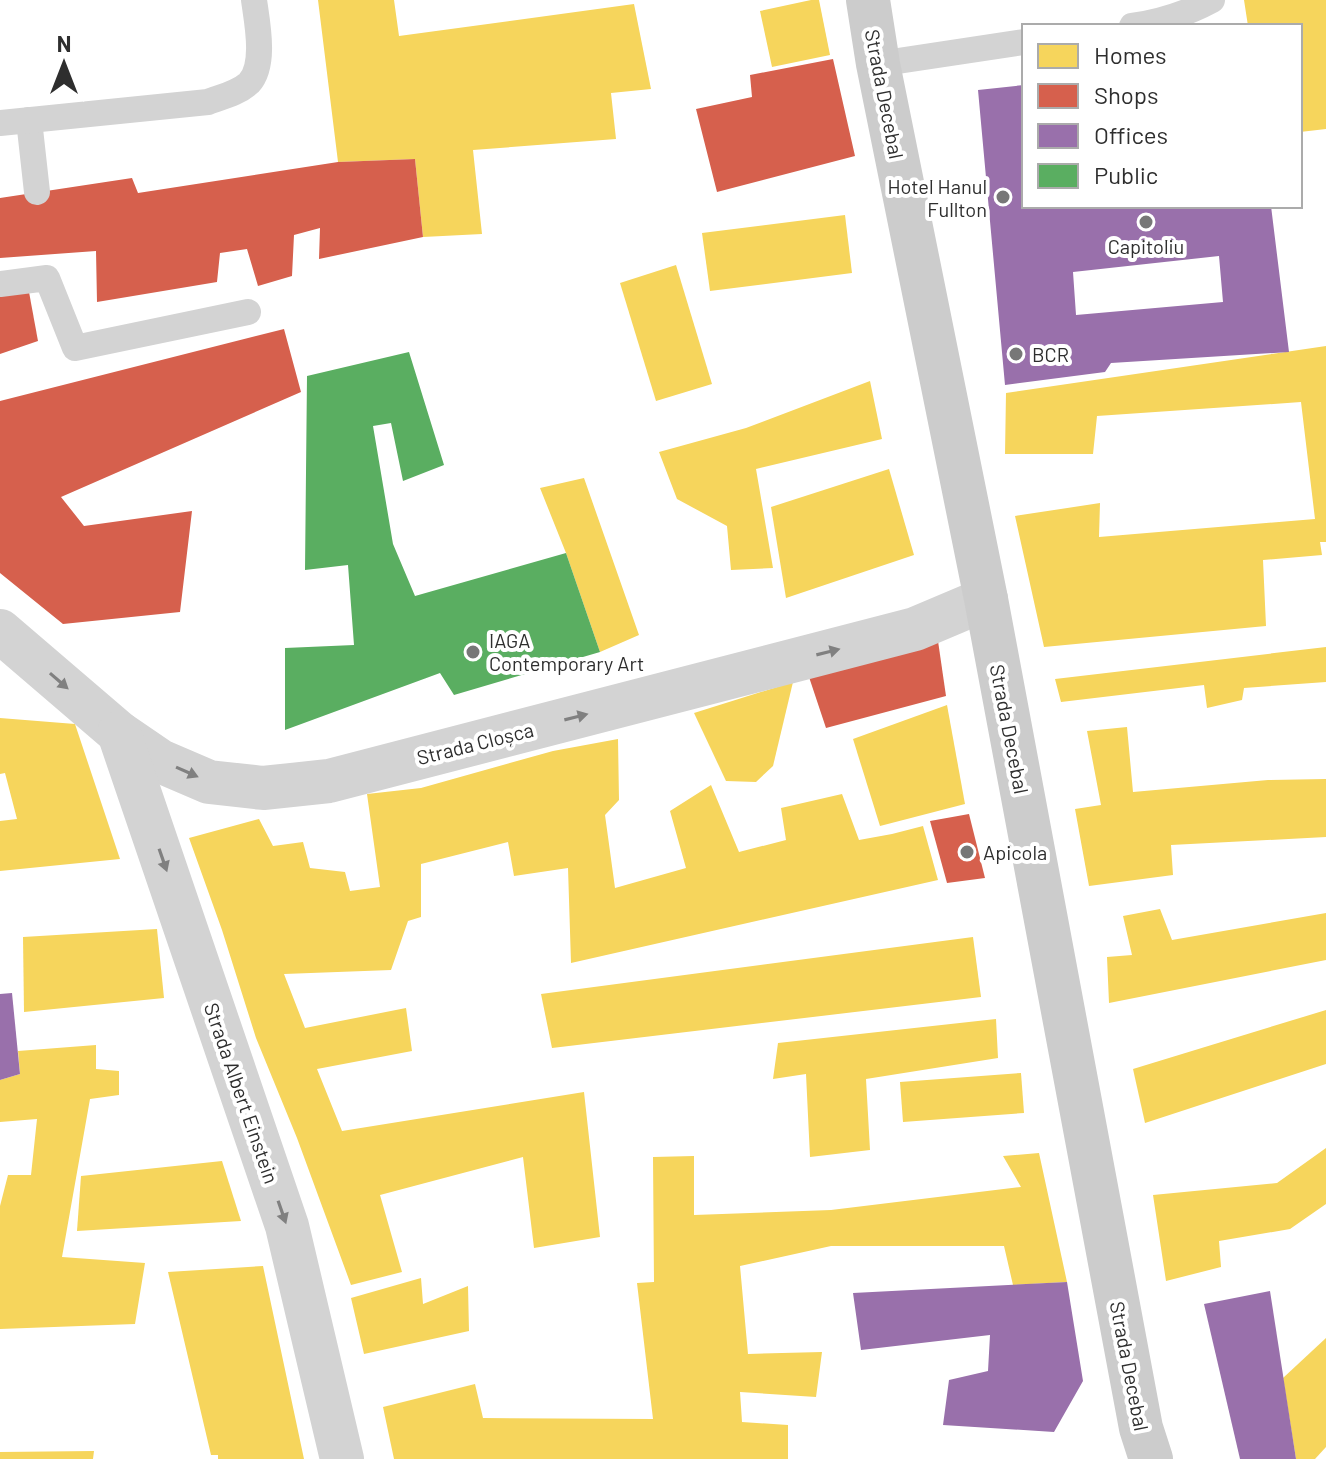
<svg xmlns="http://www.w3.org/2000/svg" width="1326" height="1459" font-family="Barlow,sans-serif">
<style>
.homes{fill:#f6d55c}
.shops{fill:#d6604d}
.offices{fill:#9970ab;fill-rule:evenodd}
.public{fill:#5aae61}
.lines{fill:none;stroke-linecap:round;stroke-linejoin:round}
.lane{stroke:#d3d3d3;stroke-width:26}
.street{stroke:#d3d3d3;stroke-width:44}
.secondary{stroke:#ccc;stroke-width:44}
.oneway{fill:#808080}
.poi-dot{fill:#777;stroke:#fff;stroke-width:3}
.labels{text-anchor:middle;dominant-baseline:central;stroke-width:8;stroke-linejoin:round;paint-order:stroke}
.street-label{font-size:20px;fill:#2e2e2e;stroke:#fff}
.poi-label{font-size:20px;fill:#2e2e2e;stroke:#fff;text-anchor:start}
</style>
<rect width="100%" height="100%" fill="#fff"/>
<g class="homes">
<polygon points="318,0 394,0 399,36 634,4 651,89 611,93 616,139 473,150 482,234 423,237 415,159 338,162"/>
<polygon points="811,0 819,0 830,55 772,67 760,11"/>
<polygon points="1244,0 1326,0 1326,129 1300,132 1300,26 1248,26"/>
<polygon points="845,215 852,273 710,291 702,233"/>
<polygon points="676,265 712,384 656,401 620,283"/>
<polygon points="1326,346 1326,542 1320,542 1322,555 1263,560 1266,626 1044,647 1015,516 1100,503 1099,537 1315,519 1301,402 1097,416 1093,454 1005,454 1006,393"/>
<polygon points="870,381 882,439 756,469 773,568 731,570 727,526 677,499 659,452 746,428"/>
<polygon points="889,469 914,555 786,598 771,507"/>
<polygon points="584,478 639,635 600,652 566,553 540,488"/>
<polygon points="1326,647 1326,682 1244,688 1242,700 1207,708 1204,685 1061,702 1055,679"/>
<polygon points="793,682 773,766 756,782 726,781 694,713"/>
<polygon points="947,705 965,804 880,826 853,739"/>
<polygon points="0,718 75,724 120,859 0,871 0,821 17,819 5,773 0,774"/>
<polygon points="1127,727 1133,792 1268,780 1326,779 1326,837 1171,845 1173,875 1089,886 1075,809 1101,805 1087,731"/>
<polygon points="618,739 619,800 605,815 615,888 686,868 670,811 711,785 739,852 786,840 781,808 842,794 859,840 892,834 923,826 938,880 571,963 568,868 514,876 508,842 421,864 421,917 408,921 391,970 284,974 305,1028 406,1008 412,1051 317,1069 342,1131 584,1092 600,1237 534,1248 523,1157 380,1195 402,1272 351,1285 297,1138 256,1038 222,930 189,838 259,819 273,846 303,842 310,868 345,872 350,891 380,887 367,794 421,788 553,751"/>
<polygon points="1160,909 1172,940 1326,913 1326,960 1109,1003 1107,957 1132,955 1123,916"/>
<polygon points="157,929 164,998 24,1012 23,937"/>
<polygon points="973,937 981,997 552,1048 541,994"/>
<polygon points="1326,1010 1326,1064 1145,1123 1133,1069"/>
<polygon points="996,1019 998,1058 866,1079 870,1150 810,1157 806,1074 773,1079 778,1043"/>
<polygon points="96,1045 96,1069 119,1071 119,1095 90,1099 62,1257 145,1263 135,1324 0,1329 0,1206 8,1175 31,1175 37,1119 0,1122 0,1080 20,1074 18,1051"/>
<polygon points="1021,1073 1024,1113 903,1122 900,1082"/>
<polygon points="1326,1148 1326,1204 1290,1229 1219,1241 1221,1267 1166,1281 1153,1195 1277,1183"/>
<polygon points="1039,1153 1067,1282 1013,1285 1004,1246 831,1246 740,1266 748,1354 822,1352 816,1397 740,1392 742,1422 788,1425 788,1459 394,1459 383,1407 475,1384 483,1418 653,1419 637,1283 654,1282 653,1157 694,1156 694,1215 831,1210 1021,1187 1003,1156"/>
<polygon points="222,1161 241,1221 77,1231 81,1176"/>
<polygon points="263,1266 304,1459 218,1459 218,1455 211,1455 168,1272"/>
<polygon points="421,1278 423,1304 468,1286 469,1331 364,1354 351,1298"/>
<polygon points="1326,1338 1326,1447 1315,1459 1296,1459 1283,1378"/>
<polygon points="94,1451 93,1459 0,1459 0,1452"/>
</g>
<g class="shops">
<polygon points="833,59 855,156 717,192 696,109 752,97 750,75"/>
<polygon points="415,159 423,237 319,259 320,228 294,235 292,276 258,286 247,249 220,253 217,282 97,302 96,251 0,258 0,198 132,178 138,193 338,162"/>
<polygon points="29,292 38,341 0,354 0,296"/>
<polygon points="284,329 301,392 61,497 84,526 192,511 180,612 63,624 0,573 0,401"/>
<polygon points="938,641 946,696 826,728 808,674"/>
<polygon points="969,814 985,878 947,883 930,821"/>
</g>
<g class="offices">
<path d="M1024 85V206H1271L1289 352 1111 363 1105 372 1005 385 978 90ZM1219 256 1223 302 1076 315 1073 272Z"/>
<polygon points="12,993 20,1074 0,1080 0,994"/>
<polygon points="1067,1282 1083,1381 1054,1432 943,1425 949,1380 988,1371 990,1335 861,1350 853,1293"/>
<polygon points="1270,1291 1296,1459 1240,1459 1204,1304"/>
</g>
<polygon class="public" points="409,352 444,465 403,481 391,423 373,426 393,544 415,596 566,553 600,652 454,695 440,673 285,730 285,648 354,645 348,565 305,570 307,376"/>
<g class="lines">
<g class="lane">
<path d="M1132 26C1161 22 1186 14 1212 0"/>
<polyline points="878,64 1024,42"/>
<polyline points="29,120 37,192"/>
<path d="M0 123 208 102C221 97 238 93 249 83 266 65 257 22 254 0"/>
<polyline points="0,284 47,278 75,348 248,312"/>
</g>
<g class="street">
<polyline points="0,631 119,733 160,761 209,782 263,788 329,781 915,629 986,599"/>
<polyline points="119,733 287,1226 342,1459"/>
</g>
<polyline class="secondary" points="868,0 878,64 986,599 1141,1428 1151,1459"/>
</g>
<defs><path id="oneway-solid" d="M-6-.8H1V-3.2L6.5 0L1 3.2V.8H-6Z" transform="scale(2)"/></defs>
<g class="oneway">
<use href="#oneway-solid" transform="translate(828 652) rotate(-14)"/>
<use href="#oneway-solid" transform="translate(59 681) rotate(41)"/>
<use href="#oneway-solid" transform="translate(576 717) rotate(-14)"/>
<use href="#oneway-solid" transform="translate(187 772) rotate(24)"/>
<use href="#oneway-solid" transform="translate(163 860) rotate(71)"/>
<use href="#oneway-solid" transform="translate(282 1212) rotate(71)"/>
</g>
<g class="poi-dot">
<circle cx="1003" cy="197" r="8"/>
<circle cx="1146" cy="222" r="8"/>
<circle cx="1016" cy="354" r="8"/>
<circle cx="473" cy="652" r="8"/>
<circle cx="967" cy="852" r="8"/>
</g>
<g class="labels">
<g class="street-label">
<text transform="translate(885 94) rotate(79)">Strada Decebal</text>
<text transform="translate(1010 729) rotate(79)">Strada Decebal</text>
<text transform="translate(475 743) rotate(-14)">Strada Cloșca</text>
<text transform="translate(242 1093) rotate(71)">Strada Albert Einstein</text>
<text transform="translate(1130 1366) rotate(79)">Strada Decebal</text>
</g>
<g class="poi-label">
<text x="987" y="186" text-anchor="end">Hotel Hanul<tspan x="987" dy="23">Fullton</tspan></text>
<text x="1146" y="246" text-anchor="middle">Capitoliu</text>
<text x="1032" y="354">BCR</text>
<text x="489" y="640">IAGA<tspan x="489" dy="23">Contemporary Art</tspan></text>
<text x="983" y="852">Apicola</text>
</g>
</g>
<rect x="1022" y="24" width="280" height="184" fill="#ffffff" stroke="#ababab" stroke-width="2"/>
<rect x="1038" y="44" width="40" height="24" fill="#f6d55c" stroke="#ababab" stroke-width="2"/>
<text x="1094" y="64" font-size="24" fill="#2e2e2e">Homes</text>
<rect x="1038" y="84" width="40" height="24" fill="#d6604d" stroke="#ababab" stroke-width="2"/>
<text x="1094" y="104" font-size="24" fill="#2e2e2e">Shops</text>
<rect x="1038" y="124" width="40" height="24" fill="#9970ab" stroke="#ababab" stroke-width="2"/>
<text x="1094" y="144" font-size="24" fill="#2e2e2e">Offices</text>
<rect x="1038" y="164" width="40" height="24" fill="#5aae61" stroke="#ababab" stroke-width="2"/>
<text x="1094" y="184" font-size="24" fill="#2e2e2e">Public</text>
<g transform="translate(64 64)" stroke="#ffffff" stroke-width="6" paint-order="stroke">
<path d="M0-6L14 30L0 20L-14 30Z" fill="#2e2e2e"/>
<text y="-12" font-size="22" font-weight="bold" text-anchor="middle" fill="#2e2e2e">N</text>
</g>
</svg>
